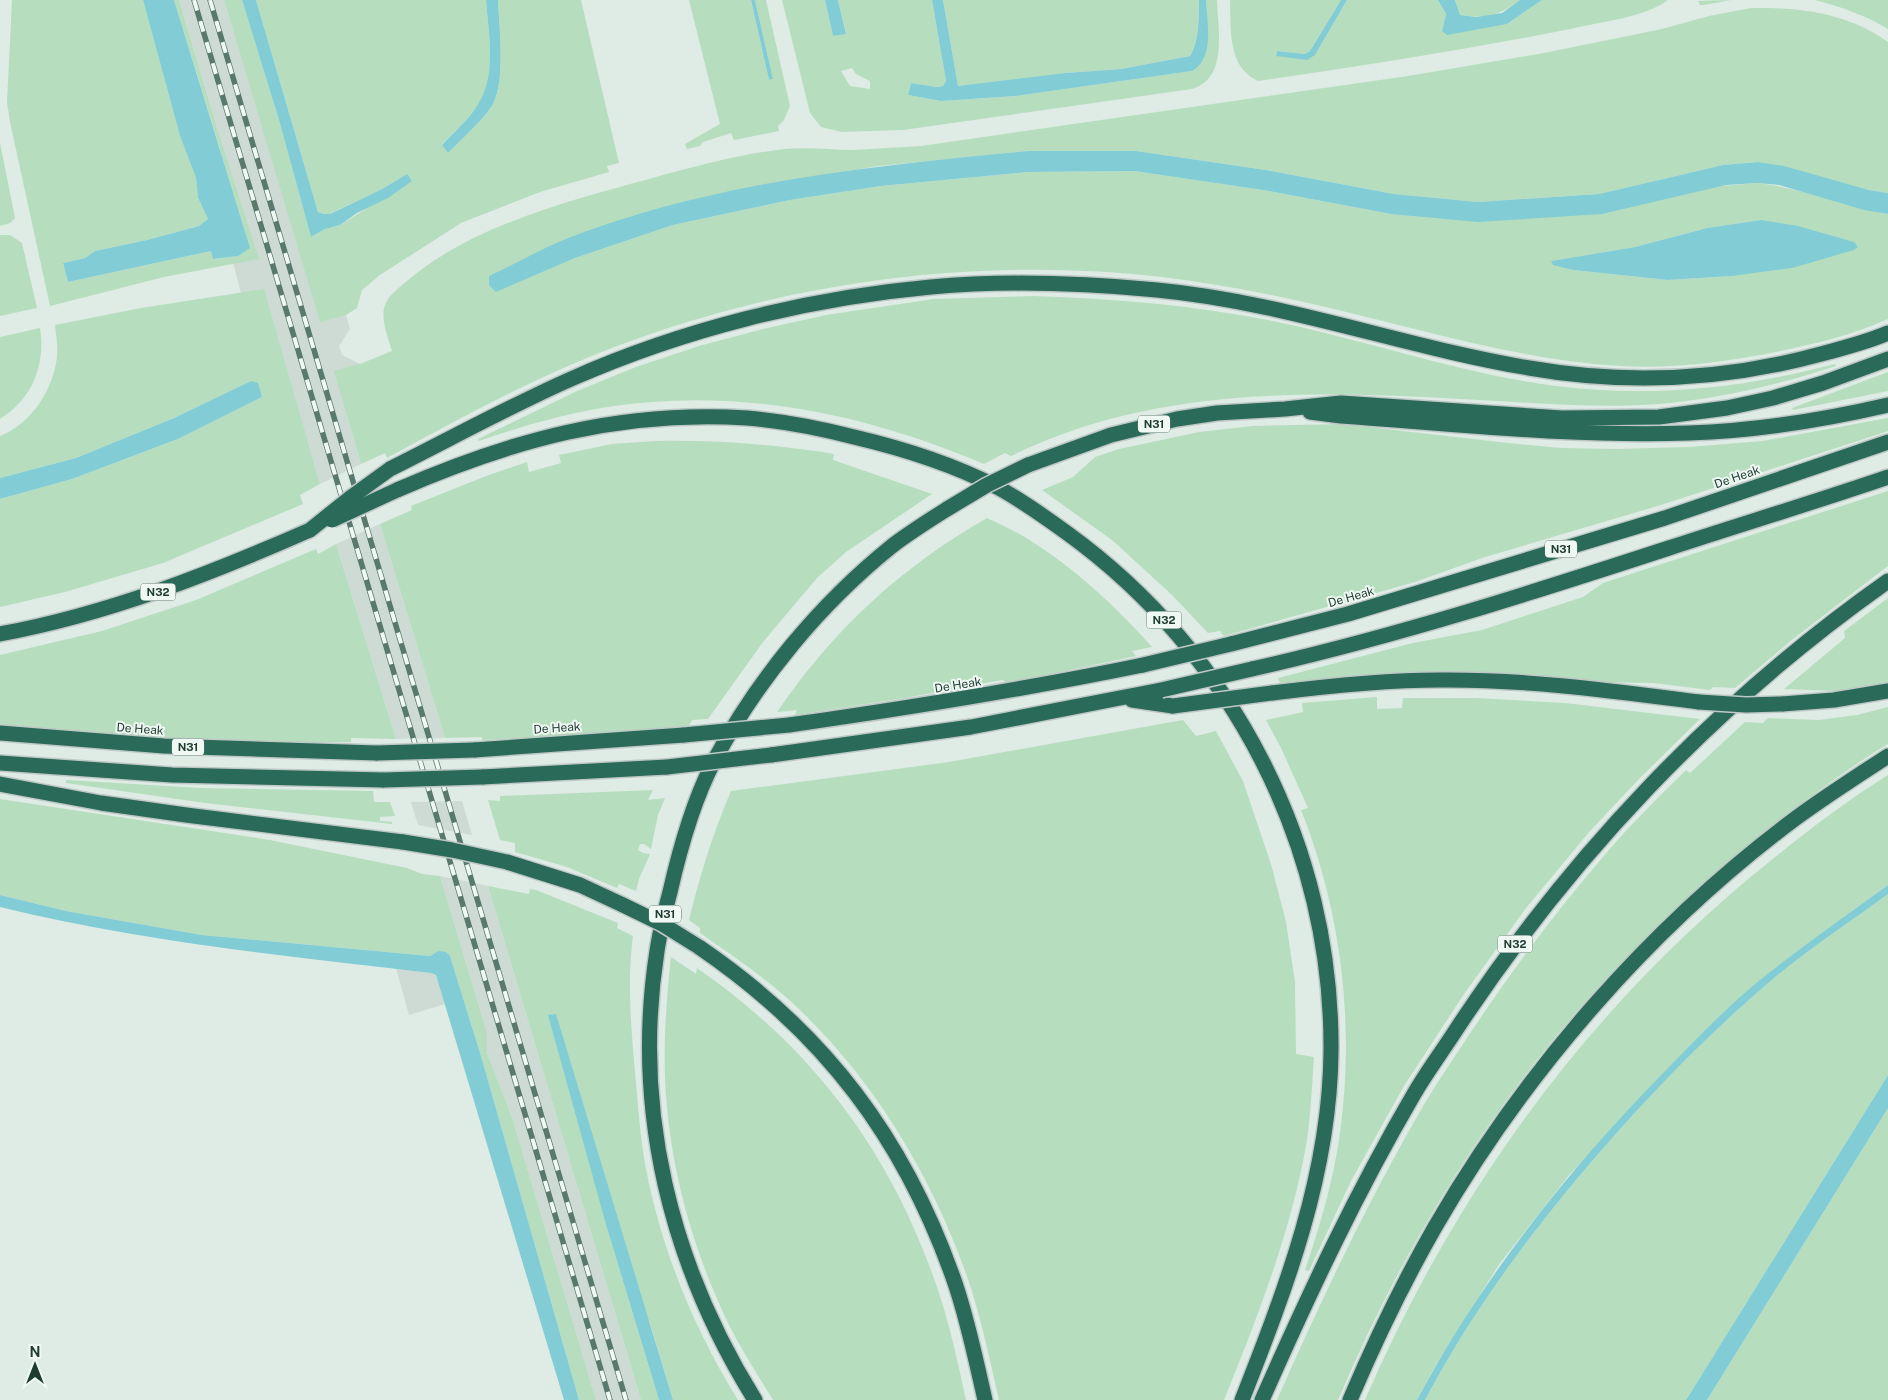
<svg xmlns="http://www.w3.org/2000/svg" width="1888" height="1400" font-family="'Public Sans',sans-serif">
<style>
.built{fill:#cddbd4}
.green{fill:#b6debe;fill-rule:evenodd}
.water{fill:#82cdd5}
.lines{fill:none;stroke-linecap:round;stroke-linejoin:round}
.highway-casing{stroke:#c0c8c6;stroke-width:18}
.highway{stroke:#296a59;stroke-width:15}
.rail-casing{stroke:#59786e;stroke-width:5.5}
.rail{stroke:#eff8f3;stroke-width:4;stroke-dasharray:11;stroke-linecap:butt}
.highway-bridge-casing{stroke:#c0c8c6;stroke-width:18;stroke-linecap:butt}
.highway-bridge{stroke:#296a59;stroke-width:15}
.labels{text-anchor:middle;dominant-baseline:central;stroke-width:4;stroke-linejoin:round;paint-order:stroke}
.shield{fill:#eff8f3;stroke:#5d746d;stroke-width:1}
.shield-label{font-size:11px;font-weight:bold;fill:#1f3c33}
.street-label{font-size:12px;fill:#1f3c33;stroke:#eff8f3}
</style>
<rect width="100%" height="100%" fill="#dfebe5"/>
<g class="built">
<polygon points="179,0 224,0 295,235 340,293 350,329 339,346 342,355 360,364 347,416 361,464 320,484 308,442 245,309 233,262 218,131"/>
<polygon points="380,524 445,738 396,739 336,544"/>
<polygon points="462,801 472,835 418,825 411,802"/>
<polygon points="440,876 488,886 641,1400 596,1400 512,1117 487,1053 487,1033"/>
<polygon points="396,968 431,973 436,975 445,1004 409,1015"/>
</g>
<g class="green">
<polygon points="12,0 143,0 180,136 196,178 198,198 208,219 199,226 147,240 95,251 85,258 63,263 68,282 211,251 214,259 238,256 245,230 174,0 179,0 218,131 259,259 164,277 50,306 10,122 7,102"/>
<path d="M224 0H242L279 120 311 237 325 229 340 225 411 181 407 174 382 189 329 214H324L318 212 256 0H486C488 30 496 69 483 97 474 115 456 130 442 144L448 153C460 141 485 118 493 104 506 79 499 28 498 0H581L619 163 607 166 609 172 540 192 461 223 380 275 362 290 357 308 346 315 320 322Z"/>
<polygon points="689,0 751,0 769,80 773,79 755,0 766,0 790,106 784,120 778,126 779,131 734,140 731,133 703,142 700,146 687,149 685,144 720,124"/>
<path d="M782 0H825L833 36 846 33 838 0H932L946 81 943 86 937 87 911 83 908 95 941 101 1016 96 1192 71 1208 39 1206 0H1217C1218 29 1228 79 1192 89L903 130 841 132 821 127 810 113ZM852 68 856 74 870 81V89L850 86 841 71Z"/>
<path d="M943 0H1199C1199 17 1199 42 1190 56L1121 69 1065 73 997 83 958 86Z"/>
<path d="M1230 0H1341L1310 51 1305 54 1277 51 1276 56 1315 55 1347 0H1438L1446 14 1442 31 1507 24 1542 0H1668C1644 18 1599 22 1570 29 1466 50 1362 66 1258 81 1227 67 1231 28 1230 0Z"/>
<path d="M1455 0H1520C1498 16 1487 19 1460 15Z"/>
<polygon points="1731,0 1704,5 1700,5 1698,1"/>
<path d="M1815 0H1888V29C1865 15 1841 7 1815 0Z"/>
<path d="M1751 8C1799 7 1848 13 1888 42V193L1869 190 1758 162 1723 165 1599 194 1478 202 1394 194 1266 170 1136 151H1028L879 166 786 181 668 206 567 239 490 276 496 291 575 258 673 225 790 200 881 186 1029 172 1134 171 1263 190 1391 214 1757 183C1802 188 1844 206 1888 214V319C1853 335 1814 344 1776 352 1726 362 1673 369 1621 366 1514 360 1412 326 1308 303 1260 292 1211 283 1162 277 962 254 753 286 568 366 506 393 446 426 387 458L385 453 361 464 334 371 360 364 392 351C388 337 379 316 386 303 390 294 400 287 407 281 471 226 568 201 649 179 693 167 739 154 785 149 808 147 831 150 853 150 876 149 899 147 921 146L1408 76 1544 53 1662 29 1709 16ZM1761 220 1732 276 1668 280 1573 270 1552 261 1635 247 1707 228Z"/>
<polygon points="0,143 15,218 10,223 0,226"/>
<polygon points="0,235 10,235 22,243 37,308 0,316"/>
<path d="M264 289 320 484 300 495 303 504 163 563 65 592 0 607V499L72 479 178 439 262 397 251 381 174 418 76 458 0 478V436C31 424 54 389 57 356 58 346 56 335 55 325L141 308Z"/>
<path d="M1034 296C1124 299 1213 307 1301 327 1386 347 1470 375 1556 386 1650 398 1744 388 1835 364L1836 366C1778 385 1719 399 1659 404 1593 409 1527 402 1461 399 1307 391 1154 386 1011 456L1005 453 984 464C863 413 738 387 607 407 563 414 520 427 479 441L478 439 577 391 636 367 699 346 763 329 826 315 934 299Z"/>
<path d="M40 328C46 365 32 399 0 419V337Z"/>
<polygon points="1888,372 1888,391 1793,410 1792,408"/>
<polygon points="1888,418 1888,431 1870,437 1661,505 1485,557 1415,582 1224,636 1220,631 1208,633 1172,595 1112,540 1042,490 1073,477 1095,457 1119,449 1199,432 1253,426 1342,424 1508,443 1561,448 1616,449 1689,447 1763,441"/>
<path d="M655 441C717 440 772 444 834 454L833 460 932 494 846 552 817 578 763 642 708 719 692 720 686 731 482 740V737L445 738 380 524 412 510 411 506 486 476 527 462 529 472 561 463 559 455 612 444Z"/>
<polygon points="1888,491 1888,566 1793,639 1735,688 1713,687 1710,690 1653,683 1590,682 1531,675 1479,673 1381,674 1280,683 1278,678 1413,643 1482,630 1583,597 1603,583"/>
<path d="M987 518C1001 525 1015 531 1028 539 1074 568 1116 606 1152 647L1132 651 1136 656 1009 683 1002 680 905 698 795 715 797 710 777 712C834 629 900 568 987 518Z"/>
<polygon points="336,544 396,739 351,738 351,742 294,743 168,739 0,726 0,655 102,631 196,600 316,549 318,554"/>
<polygon points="1888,598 1888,683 1836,691 1784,689 1845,638 1844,631"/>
<path d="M1377 697V709L1402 708 1403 698H1475L1565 703 1700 719 1639 779 1590 831 1526 908 1464 994 1404 1086 1351 1181 1309 1271 1305 1270C1319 1229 1331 1188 1338 1146 1356 1034 1343 915 1301 810L1308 808 1281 748 1266 720 1303 712 1302 703Z"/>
<path d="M1888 707V744C1839 774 1794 808 1750 844 1563 996 1432 1179 1338 1400H1277C1322 1298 1370 1197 1426 1101 1437 1083 1449 1065 1461 1047 1506 978 1555 912 1609 850 1633 822 1660 796 1686 770L1690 773 1745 722 1763 723 1768 718 1819 720 1857 715Z"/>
<path d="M1183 720 1196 736 1216 731 1243 781 1271 864 1286 922 1295 982 1296 1054 1314 1057C1312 1085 1311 1112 1307 1140 1292 1229 1258 1316 1224 1400H999C990 1360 981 1318 968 1279 932 1177 877 1084 799 1009 769 980 734 957 700 933V928L689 920C700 875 713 833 731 791L949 762Z"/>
<path d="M1888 775V885L1769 973 1570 1174 1500 1263 1434 1368 1417 1400H1365C1457 1187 1592 1003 1774 858 1811 828 1848 800 1888 775Z"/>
<polygon points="66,780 200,788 373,791 374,802 390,802 395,816 380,817 380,821 392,822 392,824 205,803 66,783"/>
<polygon points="653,790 648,800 665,798 658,815 651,849 644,844 640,844 638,850 643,853 650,854 639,879 636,891 619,884 617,888 567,867 515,852 515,843 500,840 488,800 500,801 500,796"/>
<polygon points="0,799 270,840 407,868 422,874 440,876 487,1033 487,1053 512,1117 596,1400 579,1400 481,1056 450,956 438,951 430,956 202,935 66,911 0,895"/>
<path d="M488 886 529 894 530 889 536 890 618 923 617 928 633 936C627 981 631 1027 635 1072 638 1104 640 1137 646 1169 662 1251 694 1329 738 1400H673L650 1323 607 1228 659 1400H641Z"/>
<path d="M1888 894V1075L1686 1400H1425C1476 1304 1542 1217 1614 1136 1663 1081 1716 1027 1773 979 1809 949 1850 922 1888 894Z"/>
<path d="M671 957 696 974 697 968C815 1050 892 1154 938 1290 950 1326 958 1363 966 1400H773C758 1375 742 1351 729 1325 686 1236 661 1135 665 1036 666 1010 668 983 671 957Z"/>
<polygon points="1888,1108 1888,1400 1707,1400"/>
</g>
<g class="water">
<polygon points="143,0 174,0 250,248 238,256 213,259 211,251 68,282 63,263 85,258 95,251 147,240 199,226 208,219 198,198 196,178 180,136"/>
<polygon points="242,0 256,0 318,212 324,214 330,214 382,189 407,174 412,181 388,198 357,213 340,225 325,229 311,237 279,120"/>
<path d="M486 0H498C499 28 506 79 493 104 485 118 460 141 448 153L442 145C456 130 474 115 482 97 496 69 488 30 486 0Z"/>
<polygon points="751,0 755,0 773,79 769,80"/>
<polygon points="825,0 838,0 846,34 833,36"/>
<path d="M932 0H943L958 86 1065 73 1121 69 1190 56C1199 42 1199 17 1199 0H1206C1207 22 1215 58 1192 71L1016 96 941 101 908 95 911 83 937 87 943 86 946 81Z"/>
<polygon points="1341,0 1347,0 1315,55 1307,60 1276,56 1277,51 1305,54 1310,51"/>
<polygon points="1438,0 1455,0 1460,15 1476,17 1502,13 1520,0 1542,0 1507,24 1447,35 1442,31 1446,14"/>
<path d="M1028 151H1136L1266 170 1394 194 1478 202 1599 194 1723 165 1758 162 1784 166 1869 190 1888 193V214L1864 210 1779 185 1757 183 1726 185 1602 214 1478 222 1391 214 1263 190 1134 171 1029 172 881 186 790 200 673 225 575 258 496 292 489 285V276C515 264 541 249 568 238 715 181 873 166 1028 151Z"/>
<polygon points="1761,220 1798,226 1854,242 1858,247 1854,250 1792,268 1732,276 1668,280 1573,270 1553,265 1551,261 1635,247 1707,228"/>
<polygon points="251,381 258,383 262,397 178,439 72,479 0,499 0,478 76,458 174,418"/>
<path d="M1888 885V894C1850 922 1809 949 1773 979 1716 1027 1663 1081 1614 1136 1542 1217 1476 1304 1425 1400H1417C1483 1276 1572 1165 1671 1065 1702 1033 1734 1000 1770 972 1808 942 1849 914 1888 885Z"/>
<path d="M0 895 66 911 202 935 430 956 438 951 446 952 450 956 481 1056 579 1400H564L436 975 431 973C287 956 142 942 0 907Z"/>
<polygon points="556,1014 673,1400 659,1400 607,1228 548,1015"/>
<polygon points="1888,1075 1888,1108 1707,1400 1686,1400"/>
</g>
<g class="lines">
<defs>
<g id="highway">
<path d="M1310 412 1341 416C1457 424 1573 437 1689 433 1756 431 1823 420 1888 405"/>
<polyline points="1028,465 1111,435 1177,419 1217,413 1285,409 1341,403 1562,418 1659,417 1727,408 1773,398 1823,383 1888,359"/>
<path d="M390 469C450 439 510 406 571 379 684 329 809 298 931 287 1006 280 1082 283 1157 290 1284 302 1404 347 1529 368 1627 385 1726 380 1821 354 1844 348 1867 342 1888 333"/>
<path d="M397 490C512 440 620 410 747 418 783 421 819 428 854 437 901 448 954 465 997 487 1021 500 1045 517 1067 533 1233 653 1333 847 1331 1052 1330 1174 1286 1288 1242 1400"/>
<path d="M0 634C108 614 210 574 310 530"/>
<polyline points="1231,644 1348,614 1665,518 1888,442"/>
<path d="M1252 669C1394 637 1531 593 1669 548 1742 524 1815 502 1888 477"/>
<path d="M1272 693C1328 686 1383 680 1439 680 1526 679 1613 691 1699 702"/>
<polyline points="1132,700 1173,706"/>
<polyline points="1782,704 1834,700 1888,691"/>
<path d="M789 725C908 708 1026 689 1143 665"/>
<polyline points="0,733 164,746 377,753"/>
<polyline points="474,750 684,735"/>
<polyline points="771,755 971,727 1161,690"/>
<polyline points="0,763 172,775 384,780"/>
<polyline points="482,777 667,767"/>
<polyline points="0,784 101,803 186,815 403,842"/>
<polyline points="507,862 580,885 623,905"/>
<path d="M699 947C825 1033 905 1139 955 1283 968 1321 976 1361 985 1400"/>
<path d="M755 1400C671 1265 632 1110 657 951 660 931 665 911 670 892 680 848 693 801 714 761 757 680 820 604 892 546 909 533 928 521 947 509"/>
<path d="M1262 1400C1308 1296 1356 1193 1414 1094 1426 1073 1441 1053 1454 1033 1569 857 1716 702 1888 581"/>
<path d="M1350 1400C1375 1341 1403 1283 1435 1227 1525 1071 1651 926 1796 818 1826 796 1857 776 1888 756"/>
</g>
</defs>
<use href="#highway" class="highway-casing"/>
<use href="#highway" class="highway"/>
<defs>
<g id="rail">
<polyline points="194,0 610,1400"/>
<polyline points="210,0 626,1400"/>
</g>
</defs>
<use href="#rail" class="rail-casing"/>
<use href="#rail" class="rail"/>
<defs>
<g id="highway-bridge">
<polyline points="947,509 987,485 1028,465"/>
<polyline points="332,520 397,490"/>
<polyline points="310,530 350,498 390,469"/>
<polyline points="1143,665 1231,644"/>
<polyline points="1161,690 1252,669"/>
<polyline points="1699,702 1746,705 1782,704"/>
<polyline points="1173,706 1272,693"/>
<polyline points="684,735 789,725"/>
<polyline points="377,753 474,750"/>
<polyline points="667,767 771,755"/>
<polyline points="384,780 482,777"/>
<polyline points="403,842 452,850 507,862"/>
<polyline points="623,905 662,924 699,947"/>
</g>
</defs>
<use href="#highway-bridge" class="highway-bridge-casing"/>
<use href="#highway-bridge" class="highway-bridge"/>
</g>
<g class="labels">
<g class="shield">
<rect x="1138" y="415.5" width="32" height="17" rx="4"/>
<rect x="1545" y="540.5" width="32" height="17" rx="4"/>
<rect x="140.5" y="583.5" width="35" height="17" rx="4"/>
<rect x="1146.5" y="611.5" width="35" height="17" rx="4"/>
<rect x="172" y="738.5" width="32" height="17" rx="4"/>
<rect x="649" y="905.5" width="32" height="17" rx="4"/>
<rect x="1497.5" y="935.5" width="35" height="17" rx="4"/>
</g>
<g class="shield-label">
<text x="1154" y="424">N31</text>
<text x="1561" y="549">N31</text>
<text x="158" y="592">N32</text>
<text x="1164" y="620">N32</text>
<text x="188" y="747">N31</text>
<text x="665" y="914">N31</text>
<text x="1515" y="944">N32</text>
</g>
<g class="street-label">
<text transform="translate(1737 477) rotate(-19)">De Heak</text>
<text transform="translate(1351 597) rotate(-16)">De Heak</text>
<text transform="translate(958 685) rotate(-9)">De Heak</text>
<text transform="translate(557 728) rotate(-4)">De Heak</text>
<text transform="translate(140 729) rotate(4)">De Heak</text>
</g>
</g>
<g transform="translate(35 1365)" stroke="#eff8f3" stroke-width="4" paint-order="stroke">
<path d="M0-4L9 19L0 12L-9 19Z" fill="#1f3c33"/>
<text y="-8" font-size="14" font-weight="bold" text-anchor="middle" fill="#1f3c33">N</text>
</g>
</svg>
